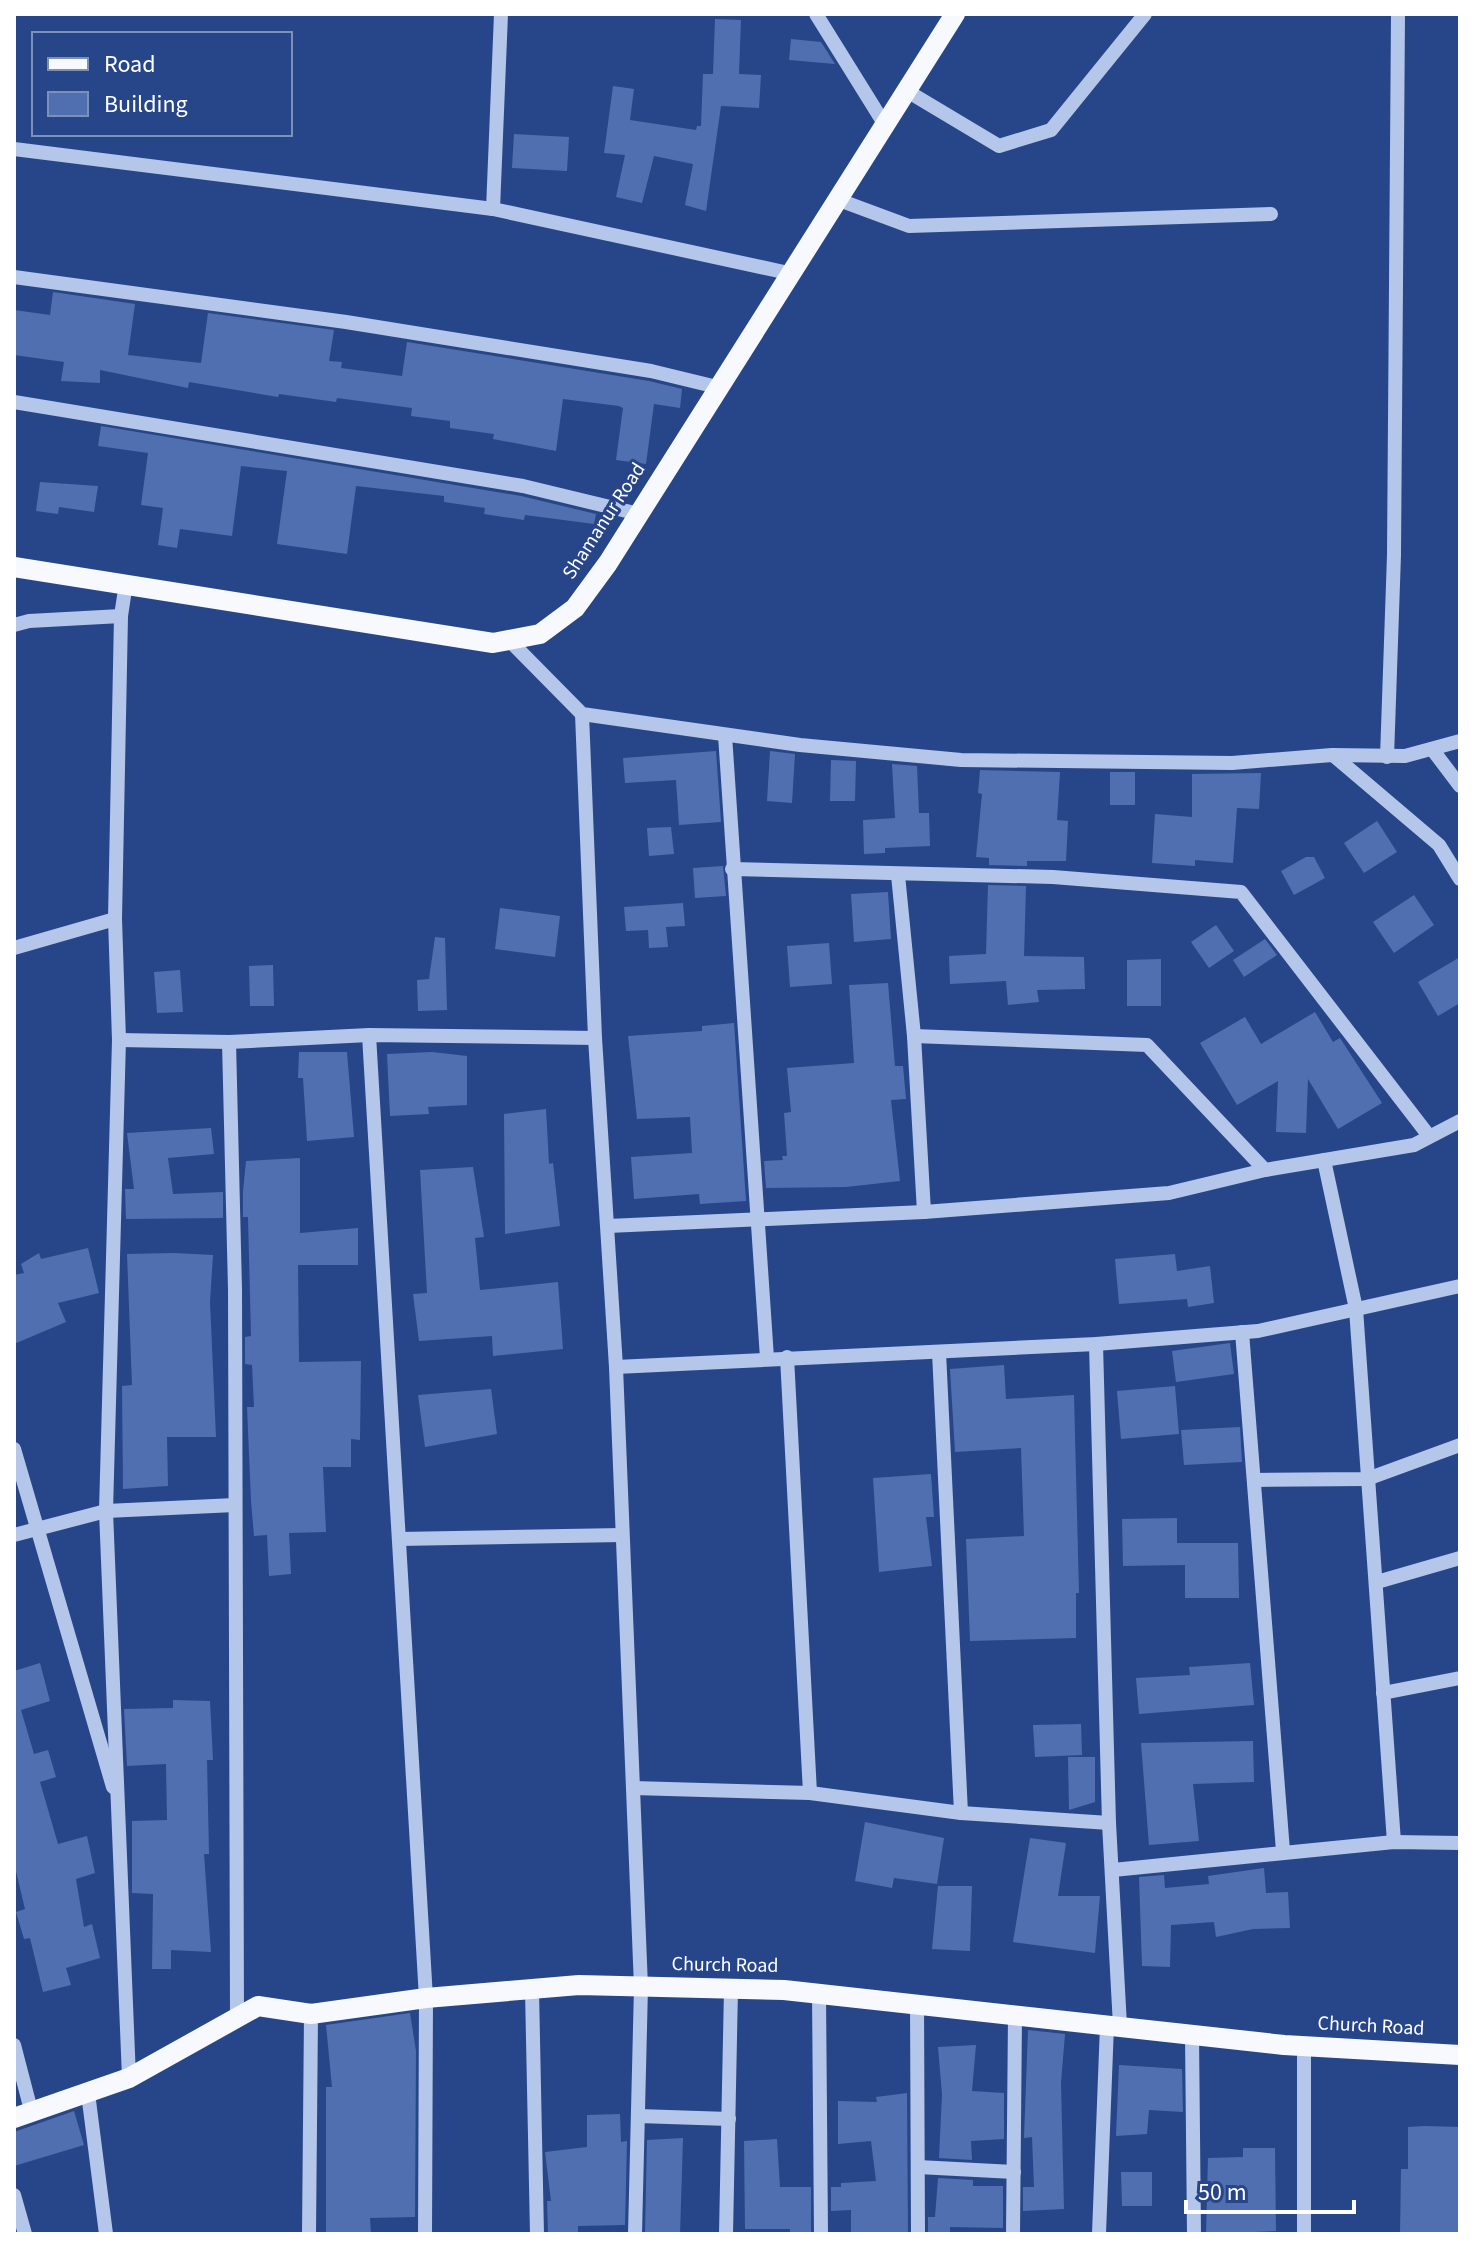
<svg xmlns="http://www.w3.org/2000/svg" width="1474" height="2248" font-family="'Source Sans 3',sans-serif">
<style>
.building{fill:#506fb0}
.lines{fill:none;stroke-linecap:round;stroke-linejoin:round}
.minor{stroke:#b4c6e9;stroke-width:14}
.major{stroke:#f7f9fe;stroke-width:20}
.labels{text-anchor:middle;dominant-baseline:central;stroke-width:6;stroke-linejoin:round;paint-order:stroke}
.street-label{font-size:20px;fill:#fff;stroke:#274689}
</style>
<rect width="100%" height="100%" fill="#274689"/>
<g class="building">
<polygon points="715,19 741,20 739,74 761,75 759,108 721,106 706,211 685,205 693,164 654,156 642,203 616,197 625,155 604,153 613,86 634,89 630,120 696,130 697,126 701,126 703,74 713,74"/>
<polygon points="791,39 821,42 835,64 789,60"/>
<polygon points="514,134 569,137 567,171 512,168"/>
<polygon points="53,292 135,304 128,355 201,363 208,313 334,330 329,361 342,362 341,368 402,376 407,342 649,381 682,389 680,408 654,404 646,464 616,460 623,408 619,406 563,399 556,451 493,439 494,434 450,428 450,421 411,416 412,408 337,398 336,402 279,394 278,397 189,382 188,388 100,370 100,383 61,381 64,362 14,355 14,310 50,315"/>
<polygon points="101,426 521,496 596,514 594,524 525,515 524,520 484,514 485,508 444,502 444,496 356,486 347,554 277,544 287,471 241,466 232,536 180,529 177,548 158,545 163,508 141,505 148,453 98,446"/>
<polygon points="40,482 98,486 94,512 59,507 58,514 36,511"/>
<polygon points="716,751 721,822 679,825 676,780 625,783 623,758"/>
<polygon points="770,751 795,754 792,803 767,801"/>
<polygon points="831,760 856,761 855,801 830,801"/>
<polygon points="892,764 917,766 919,813 929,813 930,846 885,848 885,853 864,854 863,820 895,818"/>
<polygon points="980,770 1060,772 1057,820 1068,821 1066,861 1027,861 1027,866 989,865 989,858 976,857 982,794 978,793"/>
<rect x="1110" y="772" width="25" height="33"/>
<polygon points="1261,773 1259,809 1237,808 1233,863 1195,860 1195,866 1152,863 1155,814 1192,817 1192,774"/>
<polygon points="1377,821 1397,852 1364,873 1344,843"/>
<polygon points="671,827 674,854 649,856 647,828"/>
<polygon points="1306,857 1314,857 1325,878 1294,895 1281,871"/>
<polygon points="723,866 726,896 695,898 693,868"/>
<polygon points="988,885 1026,886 1024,956 1084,957 1085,989 1037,990 1039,1002 1008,1005 1006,981 950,984 949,956 986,954"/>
<polygon points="888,892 891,939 854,942 851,894"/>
<polygon points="1414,895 1434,925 1394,953 1373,922"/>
<polygon points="683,903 685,926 666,927 668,947 649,948 648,930 626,931 624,907"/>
<polygon points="500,908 560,916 555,957 495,949"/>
<polygon points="1216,925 1234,951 1209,968 1191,942"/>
<polygon points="435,937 445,938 447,1010 418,1011 417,980 429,979"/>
<polygon points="1265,939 1277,955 1244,977 1233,960"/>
<polygon points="829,943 832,984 790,987 787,946"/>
<polygon points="1460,957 1460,1003 1438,1016 1418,982"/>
<polygon points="1161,959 1161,1006 1127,1006 1127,960"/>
<polygon points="273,965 274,1006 250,1006 249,966"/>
<polygon points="180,970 183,1012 157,1013 154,972"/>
<polygon points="888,983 895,1066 903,1066 906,1099 891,1100 900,1181 846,1187 766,1188 764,1161 783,1160 782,1156 787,1156 784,1113 791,1112 787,1068 854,1063 849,985"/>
<polygon points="1315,1012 1333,1042 1340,1038 1382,1103 1338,1129 1308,1079 1306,1133 1276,1132 1278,1081 1237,1105 1200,1043 1245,1017 1261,1044"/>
<polygon points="734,1023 746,1201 700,1204 699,1194 634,1199 631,1157 692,1153 690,1117 637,1119 628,1036 702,1031 702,1026"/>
<polygon points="299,1052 347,1052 354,1137 307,1141 303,1078 298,1078"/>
<polygon points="432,1052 467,1056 467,1105 428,1107 429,1114 390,1116 387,1054"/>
<polygon points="546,1109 549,1164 553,1163 560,1226 505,1234 504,1114"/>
<polygon points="211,1128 214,1154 168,1158 173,1194 223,1192 223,1218 126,1219 125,1189 134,1189 127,1133"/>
<polygon points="300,1158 300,1233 358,1228 358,1265 298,1265 299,1362 361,1361 360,1440 351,1439 351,1467 323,1467 326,1532 289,1533 291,1574 269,1576 267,1535 254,1536 251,1501 247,1407 254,1407 252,1365 245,1364 245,1337 251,1336 248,1217 243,1217 243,1191 246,1161"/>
<polygon points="473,1167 484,1237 475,1238 480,1290 558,1282 563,1349 493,1356 492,1336 419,1341 413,1294 427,1293 420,1170"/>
<polygon points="88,1248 99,1293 58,1303 66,1322 14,1344 14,1275 24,1273 21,1264 39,1253 41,1259"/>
<polygon points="174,1253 213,1255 210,1302 216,1437 167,1437 168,1486 123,1489 122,1386 132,1385 127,1254"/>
<polygon points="1175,1254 1177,1271 1210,1266 1214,1303 1188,1307 1187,1299 1119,1304 1115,1259"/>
<polygon points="1230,1343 1234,1374 1176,1382 1172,1351"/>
<polygon points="1004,1365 1006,1399 1074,1395 1079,1593 1076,1593 1076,1638 970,1641 966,1539 1024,1536 1021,1448 955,1452 950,1369"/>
<polygon points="1175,1386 1179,1434 1121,1439 1117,1391"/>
<polygon points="491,1389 497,1434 425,1447 418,1395"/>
<polygon points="1240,1427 1242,1462 1184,1465 1181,1430"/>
<polygon points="931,1474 934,1517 926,1517 932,1566 879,1572 873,1478"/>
<polygon points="1177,1518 1177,1543 1238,1543 1239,1598 1185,1598 1185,1565 1123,1566 1122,1519"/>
<polygon points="40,1663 50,1701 21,1710 34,1754 48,1750 56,1777 40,1782 58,1844 87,1836 95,1873 76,1879 84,1927 92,1924 100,1958 66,1968 71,1985 43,1992 30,1938 24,1939 16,1912 25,1909 14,1863 14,1671"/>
<polygon points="1250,1663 1254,1705 1139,1714 1136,1678 1190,1675 1189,1667"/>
<polygon points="173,1700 210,1701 213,1760 207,1760 209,1854 204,1854 211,1952 171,1950 171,1969 152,1969 153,1894 132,1893 132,1821 167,1820 166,1764 127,1766 124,1709 173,1708"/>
<polygon points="1081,1724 1082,1755 1035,1757 1033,1725"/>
<polygon points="1253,1741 1254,1782 1193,1784 1199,1841 1149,1845 1141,1743"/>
<polygon points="1068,1757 1095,1757 1095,1802 1069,1810"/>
<polygon points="865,1822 944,1838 937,1884 894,1878 892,1888 855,1881"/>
<polygon points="1030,1838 1066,1843 1058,1896 1100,1896 1095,1953 1013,1942"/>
<polygon points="1264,1868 1266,1893 1288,1892 1290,1928 1253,1929 1216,1937 1214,1922 1171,1925 1170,1967 1142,1966 1139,1877 1164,1875 1165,1888 1209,1884 1208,1876"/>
<polygon points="938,1886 972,1886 970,1951 932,1949"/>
<polygon points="410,2013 416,2051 415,2217 370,2218 371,2234 326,2234 326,2087 332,2087 326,2025"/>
<polygon points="1028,2030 1065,2034 1061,2083 1064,2209 1023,2211 1023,2187 1034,2187 1032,2137 1024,2138"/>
<polygon points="976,2045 972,2091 1004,2093 1004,2139 971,2141 972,2160 939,2158 942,2094 938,2047"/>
<polygon points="1119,2065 1182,2069 1183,2112 1149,2110 1147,2134 1116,2136"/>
<polygon points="907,2093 908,2234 851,2234 851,2210 831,2211 831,2187 841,2187 841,2183 876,2181 871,2141 838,2144 838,2101 877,2102 876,2097"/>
<polygon points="74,2111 84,2145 14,2166 14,2132"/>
<polygon points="620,2114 621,2142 627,2141 625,2225 578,2226 578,2234 548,2234 547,2201 551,2201 545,2152 587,2147 587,2115"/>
<polygon points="1425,2126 1460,2127 1460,2234 1400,2234 1401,2169 1408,2169 1408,2127"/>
<polygon points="683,2138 680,2234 645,2234 647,2140"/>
<polygon points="777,2139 780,2187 811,2187 811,2234 790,2234 790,2229 745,2229 744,2141"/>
<polygon points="1243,2148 1275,2148 1276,2231 1206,2234 1208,2158 1243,2157"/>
<polygon points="1121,2172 1152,2172 1152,2206 1122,2206"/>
<polygon points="938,2178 973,2180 973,2186 1003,2186 1003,2228 950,2227 950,2234 928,2234 928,2217 935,2217"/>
</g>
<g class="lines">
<g class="minor">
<polyline points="816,14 885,125"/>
<polyline points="907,91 999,146 1051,130 1145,14"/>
<polyline points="14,149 493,209 793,274"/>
<polyline points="839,200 909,226 1271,214"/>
<polyline points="493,209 501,14"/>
<polyline points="14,277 346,322 651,371 717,387"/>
<polyline points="14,402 523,486 639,514"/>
<polyline points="126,583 121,616 115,919 119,1040 106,1511 129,2078"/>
<polyline points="14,625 29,621 121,616"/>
<polyline points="509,640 582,714 800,745 961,760 1232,763 1332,755 1405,756 1460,741"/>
<polyline points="582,714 595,1038 616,1367 641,1987 635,2234"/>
<polyline points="725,735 767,1358"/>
<polyline points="1432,749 1460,786"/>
<polyline points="1333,755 1439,845 1460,879"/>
<polyline points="1387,757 1394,555 1398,14"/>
<polyline points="732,869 1053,877 1241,892 1429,1136"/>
<polyline points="898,875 914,1036 924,1212"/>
<polyline points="14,948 115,919"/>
<polyline points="369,1035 426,1998 425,2234"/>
<polyline points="914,1036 1147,1045 1265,1170"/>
<polyline points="119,1040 229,1042 369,1035 595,1038"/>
<polyline points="229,1042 235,1289 237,2015"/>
<polyline points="1324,1160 1356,1309 1394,1842"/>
<polyline points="608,1226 924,1212 1169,1193 1265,1170 1414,1145 1460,1121"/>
<polyline points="1242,1332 1283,1851"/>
<polyline points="1096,1344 1109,1823 1120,2026"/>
<polyline points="939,1352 961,1813"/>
<polyline points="787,1357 810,1793"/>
<polyline points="616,1367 1096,1344 1258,1331 1460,1286"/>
<polyline points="14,1449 113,1787"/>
<polyline points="1254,1480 1367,1479 1460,1445"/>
<polyline points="14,1535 106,1511 235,1505"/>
<polyline points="399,1539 622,1535"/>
<polyline points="1377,1582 1460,1558"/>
<polyline points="1383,1693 1460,1678"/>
<polyline points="633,1788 810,1793 961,1813 1109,1823"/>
<polyline points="1113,1870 1394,1842 1460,1843"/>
<polyline points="532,1990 537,2234"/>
<polyline points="819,1994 821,2234"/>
<polyline points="917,2004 918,2234"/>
<polyline points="1192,2035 1194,2234"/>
<polyline points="14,2045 32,2114"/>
<polyline points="88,2093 106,2234"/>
<polyline points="638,2116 729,2119"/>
<polyline points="918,2167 1014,2172"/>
<polyline points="14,2195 25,2234"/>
<polyline points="309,2234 311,2014"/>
<polyline points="726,2234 731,1989"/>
<polyline points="1013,2234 1015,2015"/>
<polyline points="1099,2234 1107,2025"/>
<polyline points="1304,2234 1304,2046"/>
</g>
<g class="major">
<polyline points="14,567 493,643 540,634 575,608 608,563 955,14"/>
<polyline points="14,2118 129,2078 258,2006 311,2014 426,1998 579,1985 784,1990 1284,2045 1460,2055"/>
</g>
</g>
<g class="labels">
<g class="street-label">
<text transform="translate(604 521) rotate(-57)">Shamanur Road</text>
<text transform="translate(725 1965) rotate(1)">Church Road</text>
<text transform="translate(1371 2026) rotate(3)">Church Road</text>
</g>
</g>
<rect width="1474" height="2248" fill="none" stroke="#ffffff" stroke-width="32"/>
<rect x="32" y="32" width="260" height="104" fill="#274689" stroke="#7d90b8" stroke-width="2"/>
<rect x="48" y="58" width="40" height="12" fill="#f7f9fe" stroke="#7d90b8" stroke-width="2"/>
<text x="104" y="72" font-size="24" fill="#ffffff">Road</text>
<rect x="48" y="92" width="40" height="24" fill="#506fb0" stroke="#7d90b8" stroke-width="2"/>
<text x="104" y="112" font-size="24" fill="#ffffff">Building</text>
<path d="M1186 2200v12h168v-12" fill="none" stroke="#ffffff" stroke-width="4"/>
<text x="1198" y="2200" font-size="24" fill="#ffffff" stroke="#274689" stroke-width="6" paint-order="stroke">50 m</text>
</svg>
